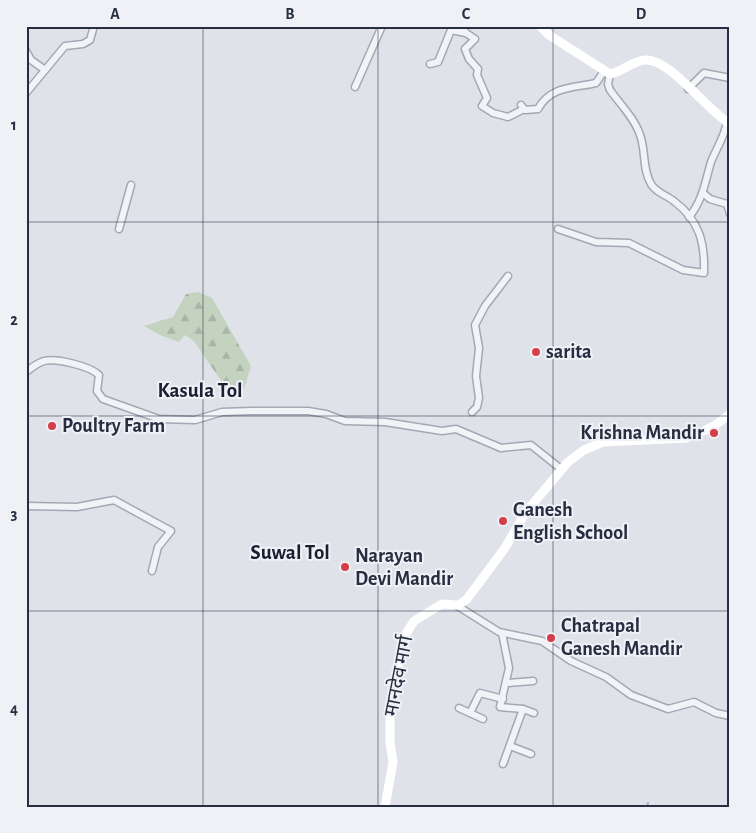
<svg xmlns="http://www.w3.org/2000/svg" width="756" height="833" font-family="'Alegreya Sans','Noto Sans Devanagari',sans-serif">
<style>
.forest{fill:url(#forest-firs)}
.lines{fill:none;stroke-linecap:round;stroke-linejoin:round}
.stream{stroke:#98adcb;stroke-width:2}
.street-casing{stroke:#a4a8b3;stroke-width:9}
.street{stroke:#f2f3f7;stroke-width:6}
.secondary{stroke:#fff;stroke-width:9}
.grid{fill:none;stroke:#272e41;stroke-width:1;stroke-opacity:0.55}
.poi-dot{fill:#d43e48;stroke:#eff1f7;stroke-width:2}
.labels{text-anchor:middle;dominant-baseline:central;stroke-width:4;stroke-linejoin:round;paint-order:stroke}
.poi-label{font-size:20px;font-weight:bold;fill:#272e41;stroke:#eff1f7;text-anchor:start}
.street-label{font-size:20px;fill:#272e41;stroke:#eff1f7}
.neighbourhood-label{font-size:21px;font-weight:bold;fill:#1a2032;stroke:#eff1f7}
.neatline{fill:none;stroke:#272e41;stroke-width:2}
.grid-label{font-size:16px;text-anchor:middle;font-weight:bold;fill:#272e41}
</style>
<defs>
<pattern id="forest-firs" width="22" height="20" patternUnits="userSpaceOnUse" patternTransform="scale(1.25)"><rect width="22" height="20" fill="#c3d3c0"/><path d="M5 1l3.5 6h-7zM16 11l3.5 6h-7z" fill="#a8b5a6"/></pattern>
</defs>
<rect width="100%" height="100%" fill="#dfe2e9"/>
<polygon class="forest" points="198,292 212,298 251,366 244,389 222,382 193,340 185,335 179,342 160,335 144,326 173,317 186,294"/>
<g class="lines">
<polyline class="stream" points="647,807 648,803"/>
<defs>
<g id="street">
<polyline points="466,33 475,39 465,49 469,59 478,69 477,75 487,98 482,106 493,113 508,117 524,109"/>
<polyline points="26,51 31,60 45,70"/>
<polyline points="430,64 438,62 451,30 466,33 461,26"/>
<polyline points="355,87 382,26"/>
<polyline points="688,89 704,73 730,78"/>
<polyline points="26,93 65,46 83,44 90,40 94,26"/>
<path d="M521 105 525 110 538 109C550 86 574 88 596 83L604 71"/>
<polyline points="703,193 710,199 727,204 730,214"/>
<path d="M689 217C703 200 705 182 711 162 716 149 725 136 727 122"/>
<polyline points="119,229 131,185"/>
<path d="M558 229 596 242 629 243 683 270 704 273C705 244 700 221 675 202 667 195 656 193 651 184 642 169 646 150 640 135 635 119 620 104 610 90L608 84 610 74"/>
<path d="M26 372C31 368 37 363 44 361 56 358 90 366 99 375L97 391 103 399 159 419 195 420 222 412 252 411H308L326 414 345 421 385 422 442 431 456 429 501 448 531 445 561 469"/>
<polyline points="472,412 477,407 479,398 476,376 479,348 475,325 485,306 508,276"/>
<polyline points="26,506 77,507 114,500 171,531 158,547 152,571"/>
<polyline points="456,605 499,632 542,641 571,661 606,677 631,695 668,709 694,702 716,713 730,716"/>
<polyline points="502,633 509,668 500,707 523,709 534,713"/>
<polyline points="507,683 533,681"/>
<polyline points="459,708 483,719"/>
<polyline points="470,713 480,693 503,699"/>
<polyline points="510,746 531,754"/>
<polyline points="503,764 523,709"/>
</g>
</defs>
<use href="#street" class="street-casing"/>
<use href="#street" class="street"/>
<g class="secondary">
<path d="M540 26 549 35 610 74C622 72 632 61 645 60 668 57 708 111 730 124"/>
<polyline points="385,807 393,762 390,743 390,707 404,637 414,621 442,604 459,605 467,599 505,548 525,513 568,462 584,450 603,442 687,438 714,426 730,414"/>
</g>
</g>
<path class="grid" d="M203 26V807M378 26V807M553 26V807M26 222H730M26 416H730M26 611H730"/>
<g class="poi-dot">
<circle cx="536" cy="352" r="5"/>
<circle cx="52" cy="426" r="5"/>
<circle cx="714" cy="433" r="5"/>
<circle cx="503" cy="521" r="5"/>
<circle cx="345" cy="567" r="5"/>
<circle cx="551" cy="638" r="5"/>
</g>
<g class="labels">
<g class="poi-label">
<text x="546" y="352">sarita</text>
<text x="62" y="426">Poultry Farm</text>
<text x="704" y="433" text-anchor="end">Krishna Mandir</text>
<text x="513" y="510">Ganesh<tspan x="513" dy="23">English School</tspan></text>
<text x="355" y="556">Narayan<tspan x="355" dy="23">Devi Mandir</tspan></text>
<text x="561" y="626">Chatrapal<tspan x="561" dy="23">Ganesh Mandir</tspan></text>
</g>
<g class="street-label">
<text transform="translate(399 676) rotate(-79)">मानदेव मार्ग</text>
</g>
<g class="neighbourhood-label">
<text x="200" y="390">Kasula Tol</text>
<text x="290" y="552">Suwal Tol</text>
</g>
</g>
<rect width="756" height="833" fill="none" stroke="#eff1f7" stroke-width="55"/>
<rect x="28" y="28" width="700" height="778" class="neatline"/>
<g class="grid-label">
<text x="115" y="19">A</text>
<text x="290" y="19">B</text>
<text x="466" y="19">C</text>
<text x="641" y="19">D</text>
<text x="14" y="130">1</text>
<text x="14" y="325">2</text>
<text x="14" y="519">3</text>
<text x="14" y="714">4</text>
</g>
</svg>
